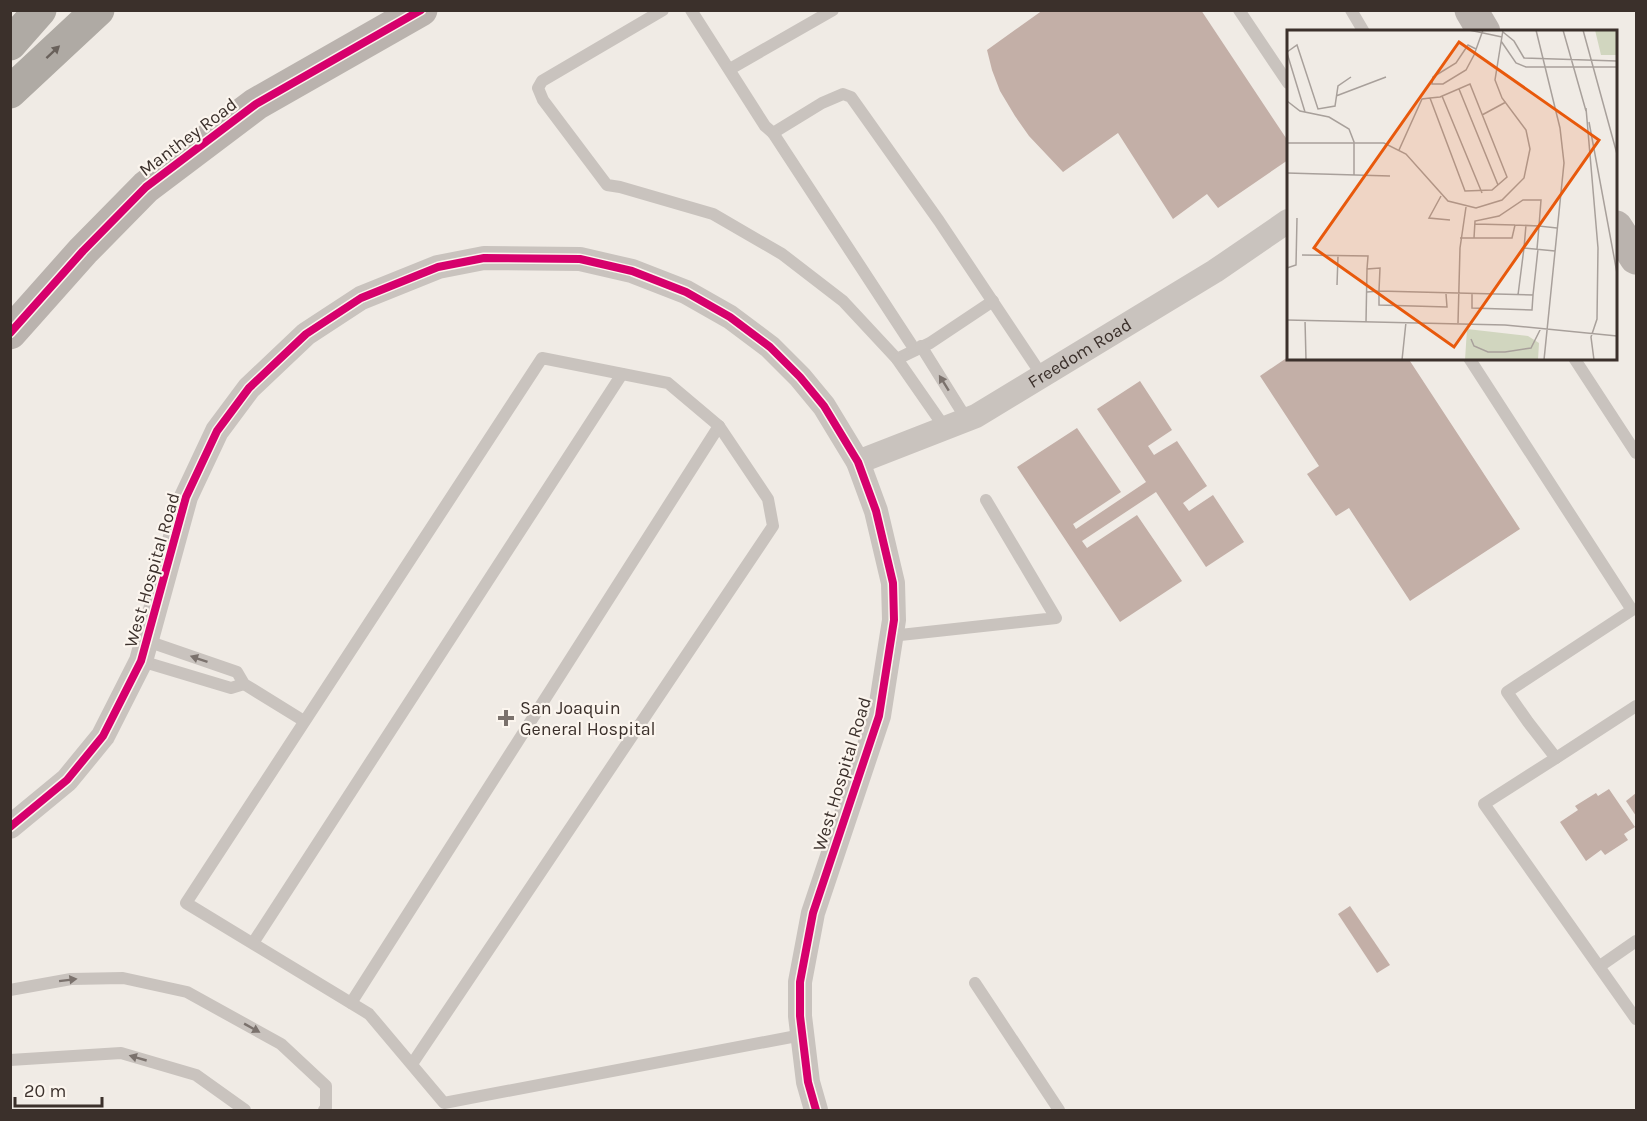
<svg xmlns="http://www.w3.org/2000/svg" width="1647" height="1121" font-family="Karla,sans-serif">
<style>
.building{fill:#c3afa7}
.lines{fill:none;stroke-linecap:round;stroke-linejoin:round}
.lane{stroke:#c9c3be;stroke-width:12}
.street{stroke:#c9c3be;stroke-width:24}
.secondary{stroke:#bab3ae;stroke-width:33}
.highway{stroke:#afaaa4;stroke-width:33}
.cycleway-casing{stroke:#fbf5ee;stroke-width:11}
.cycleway{stroke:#d6006c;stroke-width:8}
.oneway{fill:#69615b}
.oneway2{fill:#7b726d}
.poi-dot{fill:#7a716c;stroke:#fbf5ee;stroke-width:2}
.labels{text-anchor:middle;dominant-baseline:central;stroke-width:4.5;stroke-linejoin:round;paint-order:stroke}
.street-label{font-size:18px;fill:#3b302b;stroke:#fbf5ee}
.poi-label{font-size:18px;fill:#3b302b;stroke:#fbf5ee;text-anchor:start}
.inset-road{fill:none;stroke:#a8a09b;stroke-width:1.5}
.view{fill:#e8590c;fill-opacity:0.15;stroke:#e8590c;stroke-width:3}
.inset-edge{fill:none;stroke:#3b302b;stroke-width:3}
</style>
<rect width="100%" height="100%" fill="#f0ebe5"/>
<g class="building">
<polygon points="1043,10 1201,10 1288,141 1288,160 1218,208 1207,194 1173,219 1118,133 1063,172 1029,136 1015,116 1000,91 992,70 987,50"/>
<polygon points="1288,357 1408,358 1520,529 1410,601 1349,508 1336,516 1307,474 1319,466 1260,376"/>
<polygon points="1140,381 1172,430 1148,446 1154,455 1177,441 1207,486 1183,503 1189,511 1213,495 1244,542 1206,567 1156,492 1082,541 1087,548 1137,515 1182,581 1120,622 1017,467 1077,428 1121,492 1073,524 1076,529 1146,482 1097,409"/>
<polygon points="1609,789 1635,827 1624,834 1628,840 1605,855 1601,850 1586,861 1560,822 1578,810 1575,806 1596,793 1598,796"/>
<polygon points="1636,793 1636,816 1626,801"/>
<polygon points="1350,906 1390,965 1377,973 1338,914"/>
</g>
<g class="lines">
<g class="lane">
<polyline points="663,10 542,81 538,88 543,100 607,185 620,187 713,214 782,254 843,301 897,359 930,343 993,301"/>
<polyline points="691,10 765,126 773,133 822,103 843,94 851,97 939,221 1043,377"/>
<polyline points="1239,10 1288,83"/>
<polyline points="1351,10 1364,32"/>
<polyline points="730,69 833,10"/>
<polyline points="773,133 915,350"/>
<polyline points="921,346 967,420"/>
<polyline points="1469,358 1632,610 1507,692 1528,722 1556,758 1636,706"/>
<polyline points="1574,358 1636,453"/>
<polyline points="897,359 945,428"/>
<polyline points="891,636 1056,618 986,500"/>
<polyline points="147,641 237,672 244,684 304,721"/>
<polyline points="141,661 231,688 244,684"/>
<polyline points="1556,758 1484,804 1636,1019"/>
<polyline points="253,943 622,374"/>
<polyline points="1600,966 1636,941"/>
<polyline points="975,983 1059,1110"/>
<polyline points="10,990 71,979 123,978 187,992 281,1044 326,1086 326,1108 324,1110"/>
<polyline points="351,1003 719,426"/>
<polyline points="10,1060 121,1053 196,1075 245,1110"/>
<polyline points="412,1064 773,526 768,499 719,426 668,383 542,358 186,903 369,1014 444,1103 802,1035"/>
</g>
<g class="street">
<path id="s1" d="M858 462 976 416 1215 271 1288 221"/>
<polyline points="10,827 67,780 103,736 141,661 186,497 217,431 249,388 306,334 361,298 438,267 484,258 580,259 632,271 686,292 730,317 770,347 800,377 824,406 858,462 876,511 893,583 894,620 879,716 813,913 800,982 800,1016 808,1082 816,1110"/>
</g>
<g class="secondary">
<polyline points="1471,10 1484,32"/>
<polyline points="1616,227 1636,258"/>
<polyline points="10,333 83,251 146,187 256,104 421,10"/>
</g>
<g class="highway">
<polyline points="10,44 40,10"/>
<polyline points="10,92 98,10"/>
</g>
<defs>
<g id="cycleway">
<polyline points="10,333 83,251 146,187 256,104 421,10"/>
<polyline points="10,827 67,780 103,736 141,661 186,497 217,431 249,388 306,334 361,298 438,267 484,258 580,259 632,271 686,292 730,317 770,347 800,377 824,406 858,462 876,511 893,583 894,620 879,716 813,913 800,982 800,1016 808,1082 816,1110"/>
</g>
</defs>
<use href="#cycleway" class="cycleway-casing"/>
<use href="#cycleway" class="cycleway"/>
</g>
<defs><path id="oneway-solid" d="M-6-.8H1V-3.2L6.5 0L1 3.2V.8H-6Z" transform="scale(1.5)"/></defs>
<use class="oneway" href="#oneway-solid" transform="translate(53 52) rotate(-43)"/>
<g class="oneway2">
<use href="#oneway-solid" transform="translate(944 383) rotate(-122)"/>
<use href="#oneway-solid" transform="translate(199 659) rotate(-161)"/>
<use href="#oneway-solid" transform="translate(68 980) rotate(-7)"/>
<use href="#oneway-solid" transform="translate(252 1028) rotate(29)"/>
<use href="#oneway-solid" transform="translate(138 1058) rotate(-164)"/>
</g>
<path class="poi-dot" d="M503 709h6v6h6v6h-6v6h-6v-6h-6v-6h6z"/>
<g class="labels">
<g class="street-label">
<text transform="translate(188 137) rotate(-37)">Manthey Road</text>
<text stroke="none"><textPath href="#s1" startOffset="248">Freedom Road</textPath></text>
<text transform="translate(152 570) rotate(-74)">West Hospital Road</text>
<text transform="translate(842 774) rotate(-73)">West Hospital Road</text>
</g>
<g class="poi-label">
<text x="520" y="708">San Joaquin<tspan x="520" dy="21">General Hospital</tspan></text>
</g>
</g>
<g transform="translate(1287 30)">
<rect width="330" height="330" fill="#f0ebe5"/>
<path d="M308 0H330V25H314ZM180 299 241 306 252 313 251 330H178Z" fill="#d1d6bf"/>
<path class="inset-road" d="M182 0 215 7M249 0 273 98 277 133 257 330M276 0 299 81M296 0 330 124M216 2 227 11 237 28 330 31M214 11 229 33 239 37H330M189 19 181 15 169 33 146 47 145 54H156L179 40 187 25 196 0M0 22 10 15 31 79 48 76 51 56 64 47M0 23 18 82M172 59 211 155M49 66 99 47M155 66 195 163M0 71 13 81 42 87 62 99 67 112V145M299 78 311 218 310 289 304 307 307 330M195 85 219 72M302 92 330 243M0 113H97L119 124 161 171 189 178 215 170 237 148 243 119 239 100 215 68 208 50 216 0M112 120 135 69 143 68 153 67 183 54 220 147 205 160 178 161 143 68M0 143 103 146M154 166 142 188 163 190M188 194 228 195M173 208H225L228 195 252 196 254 170H236L212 186 188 191 187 208M237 218 239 195M250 219 252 196 270 198M15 225 81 226 80 239M0 238 9 235 10 188M50 255 51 226M80 262 92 261V275L160 277 159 264M231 265 237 218 268 221M246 265 251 219M0 290 218 295 330 306M18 290 19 330M79 292 80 239 93 238 92 261 246 265 245 280 185 278V264M171 293 173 218 179 177M184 309 187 316 201 322H218L244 318 254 298M115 330 119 292"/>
<path class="view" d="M172 12 312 110 167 317 27 218Z"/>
<rect width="330" height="330" class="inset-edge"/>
</g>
<rect width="1647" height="1121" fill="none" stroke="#3b302b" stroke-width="24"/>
<path d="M15 1097v9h87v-9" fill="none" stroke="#3b302b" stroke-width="3"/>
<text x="24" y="1097" font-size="18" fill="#3b302b" stroke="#fbf5ee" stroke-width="4.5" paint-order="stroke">20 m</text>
</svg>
